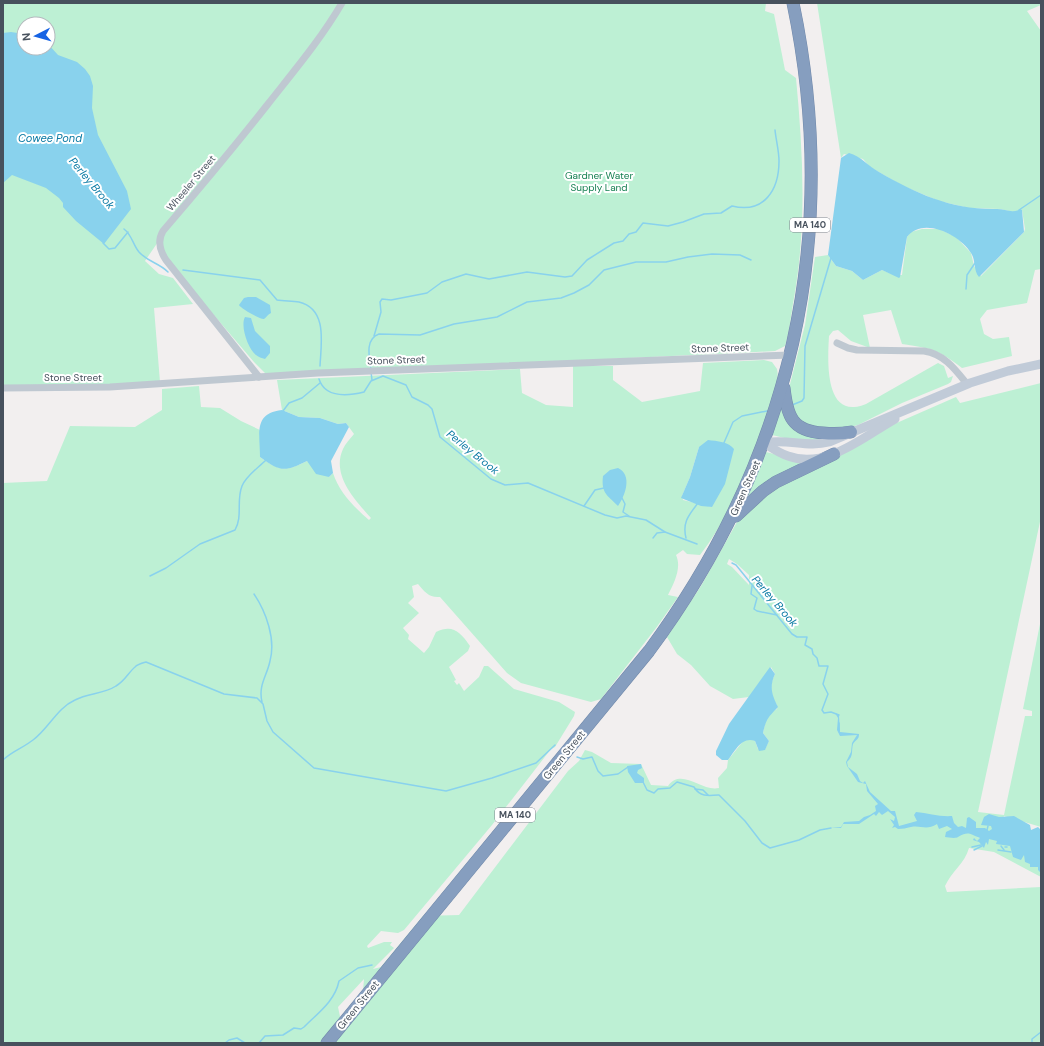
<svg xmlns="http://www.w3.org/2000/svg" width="1044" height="1046" font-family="'DM Sans',sans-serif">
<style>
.green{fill:#bdf0d4;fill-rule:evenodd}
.water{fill:#89d2ed}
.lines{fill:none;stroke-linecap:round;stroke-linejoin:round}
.stream{stroke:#89d2ed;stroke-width:1.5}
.highway-casing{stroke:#7189aa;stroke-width:13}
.street{stroke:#bfc8d1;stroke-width:7}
.secondary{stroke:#c1cbd8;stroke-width:9}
.highway{stroke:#869ebf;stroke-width:12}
.labels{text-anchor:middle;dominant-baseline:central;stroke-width:4;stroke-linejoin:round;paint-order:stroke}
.shield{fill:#fff;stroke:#7e858e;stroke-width:1}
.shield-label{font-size:9px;font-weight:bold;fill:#47515d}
.park-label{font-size:10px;fill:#168052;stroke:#fff}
.street-label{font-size:10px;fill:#47515d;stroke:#fff}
.water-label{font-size:11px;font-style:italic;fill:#0a7aa4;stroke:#fff}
</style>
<rect width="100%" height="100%" fill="#f2efef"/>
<g class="green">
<path d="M3 3H766L765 11 774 14 785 70 796 78C803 152 807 225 794 298 791 314 790 331 785 346L775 351 756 352 267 375 254 362 165 258 160 239 145 261 159 274 173 278 193 304 154 308 160 382 3 389ZM24 24H48V48H24Z"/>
<path d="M817 3H1041V5L1027 11 1041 31V269L1035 270 1027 303 987 310 980 319 984 334 993 339 1009 337 1012 356 962 368C939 350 931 348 902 344L891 310 863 315 870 348 851 341 838 330 833 331 829 336C828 355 824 409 854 407 858 407 863 405 866 404L938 363 944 366 948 378 953 376 951 382 948 384 902 403 858 425 840 430 815 429 798 420 787 396 805 325 815 257 828 255 836 266 852 271 863 280 882 270 894 275H902L907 237 911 232 922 229H939L956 237 971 253 974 266 981 276 1024 232 1025 229 1022 210 1013 212 1000 209 969 208 939 201 903 186 870 167 863 159 844 154 841 158Z"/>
<path d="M764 360 772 362 777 369C780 382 772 399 768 411 751 460 732 514 700 555L687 554 683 550 676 555C682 568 674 583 668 595L678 597 656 628 601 699 591 702 521 683 507 673 440 597C429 598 425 592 418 584L412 586 414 597 408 603 419 613 403 628 409 635 408 639 424 653 429 647 436 632C452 624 460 631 470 646L468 651 449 667 456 680 454 681 457 685 459 683 464 691 479 677 484 666H488L514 689 559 702 575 712 574 716 555 747 551 749 492 825 404 930 398 933 381 931 367 946 368 948 384 942H392L390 945 394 948 373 969 381 967 423 916 459 915 568 771 579 761 585 750 592 752 611 763 641 764 651 785 668 786C682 767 701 792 719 788L718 778 727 768 728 760 744 740 751 739 755 741 758 749H765L769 741 763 733C765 723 767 713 777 709 778 705 776 704 774 700 769 691 771 682 775 674L771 667 749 697 733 699 710 686 691 665 677 654 667 637 701 586 737 522 762 495 892 425 956 397 960 403 1041 383V517L978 812 1004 815 1025 716H1032V711L1023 709 1041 619V827L1004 816 998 828 977 837 983 838 991 836 1041 859V877L994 852 969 848C965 863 952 871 945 886L947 892 1041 887V1043H3V483L47 481 70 426 135 427 162 410V389L199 386 201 407 220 408 241 421 260 430V457C279 471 285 472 307 461L329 477 333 473C339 492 354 507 369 520L371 518C355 500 331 475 343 449 345 444 350 439 354 434L346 423 338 424 320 418 299 417 282 410 277 380 520 369 522 393 546 405 573 407V366H613V380L642 402 700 391 703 363ZM699 447 712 507 683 500 682 496 690 477ZM729 559 737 564 749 575V585L732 567 727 564ZM364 979 362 1002 342 1026 338 1007Z"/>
<polygon points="781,409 784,409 828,440 797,441 772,435"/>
<polygon points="766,452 806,462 750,497 748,496"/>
</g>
<g class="water">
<polygon points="11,32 24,34 24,48 48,48 48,44 58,55 77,62 85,69 90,76 93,86 92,108 98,135 127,191 131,209 104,244 76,221 63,207 63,203 59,198 46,188 12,175 3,183 3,33"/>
<path d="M849 153C861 156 868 166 879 172 917 194 952 210 997 209 1005 209 1013 214 1020 209L1022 210 1024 232 979 277C973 270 976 260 971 253 960 235 923 216 907 237L900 277 899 278 882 270 863 280 852 271 836 266 828 255 841 158Z"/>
<path d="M248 297H256L270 305 271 313C268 314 266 318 264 319 261 320 240 308 239 305L244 298Z"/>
<path d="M245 317 251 318 255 331 270 346V353L265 359C262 358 258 357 256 355 248 349 240 326 245 317Z"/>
<path d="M282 410 299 417 320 418 338 424 346 423 349 427 331 461 333 473 329 477 316 474 307 461C285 472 280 472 260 457 260 434 253 413 282 410Z"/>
<path d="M708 440C717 441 729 442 734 449L725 484 712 507 701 506 681 498 690 477 699 447Z"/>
<path d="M618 468C633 475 625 496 618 506 607 495 601 493 603 476L610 470Z"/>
<path d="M770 667 775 674C769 687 772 695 778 707 768 718 767 717 763 733L769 741 765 750 759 751 755 741C742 736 735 751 728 760H722L716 755V751L729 724Z"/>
<path d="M835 713 839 715 840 732 859 734C859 740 856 739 853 744 851 752 854 756 847 762L848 767 857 774 860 781 863 783 865 781 870 792 891 811H895L899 826 917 821 914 815 916 812C928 813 940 817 952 816L954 823 958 827 962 826 966 828 967 818 969 817 976 822V828H985L989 831 992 829 991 826 981 825 984 817 989 814 999 817 1014 816 1030 825 1031 830 1038 827 1041 830V873L1038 870V867H1030V864L1025 862 1024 855 1021 860 1013 857 1010 846 996 844 997 841 989 839 988 845 986 842 984 848 979 842 973 840 974 838 977 841 980 838C969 834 969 831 958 837 955 839 948 837 945 837L946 832 952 829 947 826 939 829 937 824C926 831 921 825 911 827 906 828 903 829 898 829L895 827 892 828 894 825 890 819 894 821 895 817 888 811 882 815 879 812 876 816 874 814 859 824H843L841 828H831L841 827 844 822 859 821 864 817 870 815 876 811 875 806 878 804 867 791 866 784 858 782 847 766 846 762 851 752 852 743 857 735 840 736 837 730 838 718Z"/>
<polygon points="641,764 642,768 638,770 637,773 644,778 644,783 635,783 628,772 627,766"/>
</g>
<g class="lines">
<g class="stream">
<polyline points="1019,210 1041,195"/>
<path d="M124 229C132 235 133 245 139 252 148 262 159 263 168 272"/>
<polyline points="103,243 109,249 115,248 128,232"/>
<path d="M183 270 260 280 277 300C284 301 292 301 299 302 328 309 321 344 320 366"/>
<polyline points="966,289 967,275 975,263"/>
<path d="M374 336 381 312 380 302 382 299 391 300 427 293 442 282 466 274 489 279 527 272 565 277 572 276 587 260 614 243 623 241 629 234 636 232 643 223 668 226 683 222 704 214 721 213 732 206C764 214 779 190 779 161 779 151 776 140 775 130"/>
<path d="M371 369C369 356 365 339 379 334L420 335 454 324 497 317 527 302 561 298 574 293 589 285 604 270 636 262H666L688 257 712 254 740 255 751 260"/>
<polyline points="371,372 372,380"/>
<path d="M319 379C325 398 348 396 364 392L371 381 383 376 406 385 412 397 428 405 432 409 440 437 491 479 505 485 528 483 605 515 617 518 626 516 646 520 665 532 697 544"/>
<polyline points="792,405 802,401 804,398 805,346 831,258"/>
<polyline points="283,411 289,403 302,398 320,383"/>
<polyline points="723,445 733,422 742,416 767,411"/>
<polyline points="622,498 625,504 623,512 629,516"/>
<polyline points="584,506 595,490 604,488"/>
<polyline points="653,538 657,533 665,532"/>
<path d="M686 538C682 522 689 515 698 503"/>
<polyline points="732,563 736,565 792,634 797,637 807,637 805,645 812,649 813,654 817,658 819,666 828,666 823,684 828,694 822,710 824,713 831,712 839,715"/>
<path d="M150 576 166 568 200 544 235 530C243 516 236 501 242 486 246 476 258 468 266 460"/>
<polyline points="752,586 751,594 757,598 754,609 757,611 777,615"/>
<path d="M254 594C266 612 276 639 270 661 267 676 258 685 262 702"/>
<polyline points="839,723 839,731"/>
<polyline points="577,757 583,759 592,757 598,771 603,776 618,774 628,767"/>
<path d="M3 760C12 751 23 748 33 740 49 728 57 708 75 700 88 693 104 694 116 686 125 681 128 673 135 667 138 664 143 663 146 662L224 694 257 698 263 704 267 721 273 732 314 768 446 791 492 778 536 763 555 745"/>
<path d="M643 782 647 790 654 793 658 789 670 788 677 782 694 787C700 797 708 796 719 795L745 821 762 843 770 848 799 840 820 830 831 828"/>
<polyline points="695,789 703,790 708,795"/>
<polyline points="987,830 988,826"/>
<polyline points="1001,846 1004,850"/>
<polyline points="972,847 981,845"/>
<polyline points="1005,847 1007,847"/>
<polyline points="974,850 982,846"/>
<polyline points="998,850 1011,852"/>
<polyline points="225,1043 229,1040 237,1038 245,1043"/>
<path d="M259 1043 265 1036 283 1035 294 1028 301 1029 304 1027C318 1013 335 1001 339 981L358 968 372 965"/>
<polyline points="1032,1043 1032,1039 1041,1032"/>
</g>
<defs>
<g id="highway">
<path d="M784 388C787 416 792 431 823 433 833 434 841 434 851 432"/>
<polyline points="736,516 763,491 776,482 834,454"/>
<path d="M327 1043 649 651C791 459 842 238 793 3"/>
</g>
</defs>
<use href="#highway" class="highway-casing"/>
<g class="street">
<path d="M837 343 848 348 857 350 924 351C944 354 955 369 967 384"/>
<path d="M259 377 166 260C160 251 157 241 163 231 199 189 234 147 268 104 294 71 321 39 342 3"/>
<polyline points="3,388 110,387 318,373 790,355"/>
</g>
<g class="secondary">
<path d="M764 443C786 438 807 448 829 442L970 383 1008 371 1041 364"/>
<path d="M764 443C772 448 779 453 788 456 826 470 863 437 895 419"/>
</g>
<use href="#highway" class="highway"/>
</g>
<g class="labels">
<g class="shield">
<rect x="790" y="218" width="40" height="14" rx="3"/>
<rect x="495" y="808" width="40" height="14" rx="3"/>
</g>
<g class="shield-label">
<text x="810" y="225">MA 140</text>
<text x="515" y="815">MA 140</text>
</g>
<g class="park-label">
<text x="599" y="175">Gardner Water<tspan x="599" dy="12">Supply Land</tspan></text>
</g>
<g class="street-label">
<text transform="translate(191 183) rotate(-50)">Wheeler Street</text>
<text transform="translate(720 348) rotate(-2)">Stone Street</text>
<text transform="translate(396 360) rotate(-2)">Stone Street</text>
<text x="73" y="377">Stone Street</text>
<text transform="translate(745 488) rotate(-66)">Green Street</text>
<text transform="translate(564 755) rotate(-51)">Green Street</text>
<text transform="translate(358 1005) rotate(-51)">Green Street</text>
</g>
<g class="water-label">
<text x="50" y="138">Cowee Pond</text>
<text transform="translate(92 183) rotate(50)">Perley Brook</text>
<text transform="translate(473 452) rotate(39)">Perley Brook</text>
<text transform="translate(775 601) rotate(49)">Perley Brook</text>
</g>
</g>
<rect width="1044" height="1046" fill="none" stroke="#47515d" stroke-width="8"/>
<g transform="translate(36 36) rotate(264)"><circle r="19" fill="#ffffff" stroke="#b5b9be"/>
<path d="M0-3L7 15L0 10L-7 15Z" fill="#1663e4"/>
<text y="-6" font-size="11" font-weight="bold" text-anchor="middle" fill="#47515d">N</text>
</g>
</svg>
